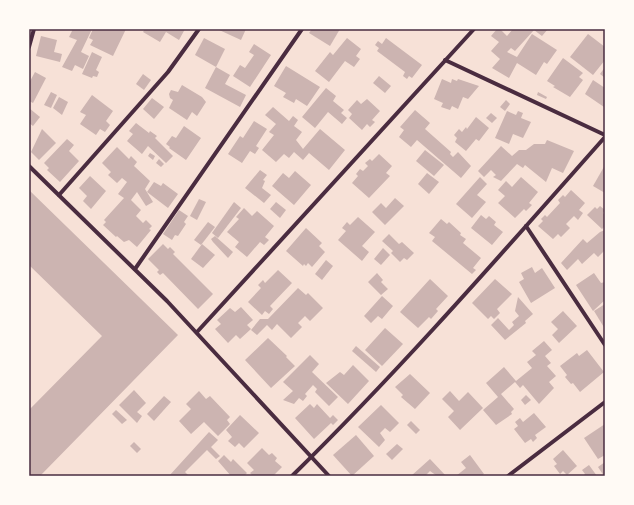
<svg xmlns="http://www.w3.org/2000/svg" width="634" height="505" font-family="'Varela Round',sans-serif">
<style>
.building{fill:#ccb4b1}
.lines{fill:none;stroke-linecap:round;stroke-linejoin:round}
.minor{stroke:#4a2c40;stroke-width:4}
.neatline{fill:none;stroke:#4a2c40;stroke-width:1.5}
</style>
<rect width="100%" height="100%" fill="#f7e1d7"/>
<g class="building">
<polygon points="73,29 92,29 81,52 89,56 83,69 75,65 72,71 62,67 77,40 69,37"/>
<polygon points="93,29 126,29 113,56 90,45 93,40 89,38"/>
<polygon points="145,29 185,29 179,40 166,32 160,42 143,32"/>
<polygon points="217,29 246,29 241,40"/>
<polygon points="312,29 340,29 330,46 309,33"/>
<polygon points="497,29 500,29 507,36 513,29 548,29 542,36 534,30 515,51 511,48 507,52 517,57 532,34 557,50 547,64 544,62 536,75 517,63 509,78 492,68 500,59 491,51 499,42 491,36"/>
<polygon points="588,34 605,47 605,60 593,75 570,57"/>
<polygon points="41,36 57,40 54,52 62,54 60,62 36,56"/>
<polygon points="204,38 225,49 216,67 195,55"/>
<polygon points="347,38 361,49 356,56 360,59 354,67 345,61 329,82 315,71 330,52 333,55"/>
<polygon points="386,38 422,65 412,78 409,76 407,79 403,76 405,72 377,51 379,48 375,45 378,41 382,44"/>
<polygon points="254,44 271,55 250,87 233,76 240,65 245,68 254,55 249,52"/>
<polygon points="92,52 102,57 96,70 99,72 97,77 93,76 92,78 82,74"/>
<polygon points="563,58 583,73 579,77 583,80 570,97 553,87 555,86 547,81"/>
<polygon points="286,66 320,87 307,106 296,99 294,103 283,97 286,93 274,86"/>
<polygon points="216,67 230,75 225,84 246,95 240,107 205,88"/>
<polygon points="605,67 605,78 600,74"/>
<polygon points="35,72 46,78 33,103 29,101 29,83"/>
<polygon points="143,74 151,80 144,90 136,84"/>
<polygon points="379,76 391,86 385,93 373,83"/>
<polygon points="442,79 451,83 452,79 457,81 458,79 479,86 468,99 463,97 458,109 452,106 450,110 441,107 443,103 434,99"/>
<polygon points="593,80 605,88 604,107 585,94"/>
<polygon points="182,85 202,97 206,102 197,116 192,112 187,120 169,108 173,100 170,98 169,94 171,90 178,92"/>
<polygon points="326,88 336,96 333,101 344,110 341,113 347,118 342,124 328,112 315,128 302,117"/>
<polygon points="51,92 57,95 51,108 44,105"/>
<polygon points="538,92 547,97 546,99 537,95"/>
<polygon points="92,95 113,111 106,121 110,125 105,132 100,129 96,135 80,124 86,115 80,112"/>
<polygon points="59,97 68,102 62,115 53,108"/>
<polygon points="152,98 164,107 154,119 143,109"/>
<polygon points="367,99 380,111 372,120 375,122 370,127 367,124 362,130 349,118 352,114 348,110 357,100 361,104"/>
<polygon points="506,100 510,104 505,111 500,107"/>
<polygon points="273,107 289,121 293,116 298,120 294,126 302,132 296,140 303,149 320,129 345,150 329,170 309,153 303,160 294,152 289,158 284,154 276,162 262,150 274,135 269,132 276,124 265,115"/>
<polygon points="29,108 40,117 33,126 29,123"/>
<polygon points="415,110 430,123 425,129 451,152 450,154 453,157 458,152 471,166 461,178 417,140 411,147 399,137 404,130 400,127"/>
<polygon points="507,111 516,115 518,111 523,113 521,118 531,122 523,138 513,134 509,144 495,138"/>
<polygon points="491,113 497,118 492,123 486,118"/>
<polygon points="476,117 489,128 479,141 476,139 466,151 455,142 457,138 454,135 459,129 462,132 466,127 467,129"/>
<polygon points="254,121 267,129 256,146 259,148 255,154 250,151 242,163 228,154 240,136 243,138"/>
<polygon points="136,123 149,133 150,131 157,136 155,138 173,156 166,163 148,146 142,154 127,141 133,134 129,131"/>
<polygon points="184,126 201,138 186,160 169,148 170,147 166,144 172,136 176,138"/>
<polygon points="42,129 56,143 39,160 31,152"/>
<polygon points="67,139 74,145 69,151 79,161 60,182 47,170 49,168 44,163"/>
<polygon points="547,140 574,151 563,173 552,168 546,182 525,165 523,168 517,164 501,181 493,177 496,175 491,170 484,177 478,171 501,146 512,156 519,150 526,150 534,144 545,144"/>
<polygon points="117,147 129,159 131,156 137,162 134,166 150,181 145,189 153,202 146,206 137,192 131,200 141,210 136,216 143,223 146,220 152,226 149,229 151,230 137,247 129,240 124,242 117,236 116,237 103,225 106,222 104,220 124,198 118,194 127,182 122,178 117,183 108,175 111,172 102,163"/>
<polygon points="425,150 444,165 434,176 416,161"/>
<polygon points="150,153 155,156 153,160 148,156"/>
<polygon points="379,154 392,166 386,173 390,176 369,198 352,183 358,176 356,174 360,169 363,171 368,166 365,163 370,159 372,161"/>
<polygon points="159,159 164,164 161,167 156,163"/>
<polygon points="605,165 605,193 593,186"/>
<polygon points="260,170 267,175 263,180 265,181 262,188 271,195 264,203 245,188"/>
<polygon points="295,171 311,185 294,205 272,186 283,173 289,178"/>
<polygon points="427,173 439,182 429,194 418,184"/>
<polygon points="90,176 106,191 91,209 83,201 87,196 79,188"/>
<polygon points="480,177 487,184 477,195 486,202 472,218 456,204"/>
<polygon points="521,177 538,192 529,203 532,205 526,211 524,209 515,218 498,203 505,196 498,190 506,181 512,187"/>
<polygon points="154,182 161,186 163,183 178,194 168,208 147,192"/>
<polygon points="29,190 178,335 40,476 29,476 29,410 102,336 29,265"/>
<polygon points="571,190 585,203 579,210 583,213 578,220 574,216 566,224 570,228 561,237 558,234 553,239 538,226 543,221 541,219 545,215 547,217 560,203 558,200 563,195 565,197"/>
<polygon points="395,198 404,206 385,225 372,212 381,203 386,208"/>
<polygon points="199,199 206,202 197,220 190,216"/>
<polygon points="234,202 241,208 218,238 212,233"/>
<polygon points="276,202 286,210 280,218 270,209"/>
<polygon points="600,206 605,210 603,213 605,215 605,226 602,229 587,215 595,207 597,209"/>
<polygon points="244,208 252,216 257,211 274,226 265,237 269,240 264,245 260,242 247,257 235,247 239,242 227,232 239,219 236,217"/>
<polygon points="179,210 188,216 184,222 186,224 178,236 175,235 172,240 163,234"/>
<polygon points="481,215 486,219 489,216 496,222 494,225 503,232 492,245 471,228"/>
<polygon points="358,217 375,232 362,246 369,252 362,261 338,240 346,231 342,228 347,222 350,225"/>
<polygon points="441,219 447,224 449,222 461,233 460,235 466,239 463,243 481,258 473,268 476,270 472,274 432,241 435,237 429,233"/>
<polygon points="208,222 215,227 201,245 194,240"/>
<polygon points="306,228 322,243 319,246 325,252 312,267 308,263 306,266 304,264 303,266 286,251"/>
<polygon points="605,230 605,250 598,257 594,253 582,264 578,259 567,270 561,263 583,239 587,243 600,232"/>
<polygon points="389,234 399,244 402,242 414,253 407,260 404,258 400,262 391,253 393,251 382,241"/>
<polygon points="215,236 233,252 228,258 213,242 211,239"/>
<polygon points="163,244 168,249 170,247 175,252 173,254 213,294 198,309 163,273 160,275 157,272 159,270 148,259"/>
<polygon points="202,244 215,255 203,268 191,259"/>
<polygon points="383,248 390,255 381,265 374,259"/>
<polygon points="326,260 333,266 322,280 315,274"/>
<polygon points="532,267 535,273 542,268 555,288 531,303 519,282 524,279 521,273"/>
<polygon points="278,270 292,283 270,306 273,309 269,314 265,311 262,315 248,302 261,288 258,285 263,280 265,283"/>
<polygon points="377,273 383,280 381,282 388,289 381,295 368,282"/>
<polygon points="594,273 601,283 605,282 605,300 593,311 576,285"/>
<polygon points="430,279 448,296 436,309 438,311 431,319 429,317 418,328 400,312"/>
<polygon points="495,279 512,294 497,309 500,313 494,319 491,316 488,319 472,303"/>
<polygon points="298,288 306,295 308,293 323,308 310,321 305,316 298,323 302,327 291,338 277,324 272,330 267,325 257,335 251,330 260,319 268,319"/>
<polygon points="382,296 393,306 382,319 378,316 371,323 364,316"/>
<polygon points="518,297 533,314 525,321 526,323 505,340 491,325 498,318 509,330 514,325 512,322 519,316 515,311"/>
<polygon points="605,304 605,329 594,311"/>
<polygon points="241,307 253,320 247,325 251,329 240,339 236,335 228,343 215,329 221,324 217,320 230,308 235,312"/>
<polygon points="563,311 577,326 559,343 552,335 558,329 551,322"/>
<polygon points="385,328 403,344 382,366 365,350"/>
<polygon points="268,338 287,356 286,357 295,366 271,388 245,360"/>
<polygon points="544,341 552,350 545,356 551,363 547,366 556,376 549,382 554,388 539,404 523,385 520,388 515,382 501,394 514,409 511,412 512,414 496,425 483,410 498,397 486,383 504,367 516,381 532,368 527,362 536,355 532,351"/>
<polygon points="356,346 380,367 376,372 352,351"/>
<polygon points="587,350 604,372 580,392 573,383 571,384 565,377 567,375 560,366 577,353 579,356"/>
<polygon points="310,355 319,364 312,372 338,397 329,406 315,392 317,389 313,385 305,394 307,396 303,401 299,398 294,404 283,400 293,391 283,382"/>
<polygon points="353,365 369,381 348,404 326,383 340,372 344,375"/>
<polygon points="410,374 430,393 415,409 401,397 403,395 395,387"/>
<polygon points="134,390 146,403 137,412 142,416 137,423 119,405"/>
<polygon points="199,391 206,399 210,396 230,417 227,420 230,424 218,436 204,422 191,434 179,421 191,409 186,404"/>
<polygon points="450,391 459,401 468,392 483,408 460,430 448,417 454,411 442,399"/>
<polygon points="526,395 531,400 525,405 521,400"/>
<polygon points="164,396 171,402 154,421 147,414"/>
<polygon points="310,404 314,408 317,404 330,418 333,415 338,420 333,425 331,423 314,439 295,418"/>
<polygon points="381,405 399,423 390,432 385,428 380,433 385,440 379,447 358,427"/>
<polygon points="116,410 127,420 122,424 112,414"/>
<polygon points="534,413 546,427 535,435 537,438 533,442 531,439 525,443 514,429 518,426 515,422 520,418 523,422"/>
<polygon points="240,415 259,433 244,448 239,443 235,447 228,441 232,437 226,430"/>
<polygon points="411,421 420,430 416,434 407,425"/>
<polygon points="605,424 605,455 598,459 584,438"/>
<polygon points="209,432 218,440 211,447 220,456 216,459 207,450 185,472 189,476 169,476"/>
<polygon points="356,435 374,456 352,476 333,455"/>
<polygon points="134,442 141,449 137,453 130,446"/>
<polygon points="397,444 403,449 392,460 386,454"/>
<polygon points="262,448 269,455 272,453 277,458 275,461 282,467 273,476 253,476 250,473 254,470 247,463"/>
<polygon points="563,450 577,466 567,475 563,471 560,474 554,466 557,464 553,459"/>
<polygon points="224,455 231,462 233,459 247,473 244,476 231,476 218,461"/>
<polygon points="470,455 484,474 481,476 456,476 466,468 461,462"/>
<polygon points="430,459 446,476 437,476 430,471 425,476 411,476"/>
<polygon points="605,462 605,476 604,476 598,467"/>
<polygon points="589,465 597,476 583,476 585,474 582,470"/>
</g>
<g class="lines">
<g class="minor">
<polyline points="29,47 34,29"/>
<polyline points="445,60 605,135"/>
<polyline points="29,166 167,301 329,476"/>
<polyline points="59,195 168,72 199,29"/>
<polyline points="526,226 605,345"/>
<polyline points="135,269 302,29"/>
<polyline points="197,332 474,29"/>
<path d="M292 476C402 368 503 252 605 137"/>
<polyline points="508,476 605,402"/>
</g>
</g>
<rect width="634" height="505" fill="none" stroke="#fffaf5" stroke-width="60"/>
<rect x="30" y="30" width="574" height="445" class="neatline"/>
</svg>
